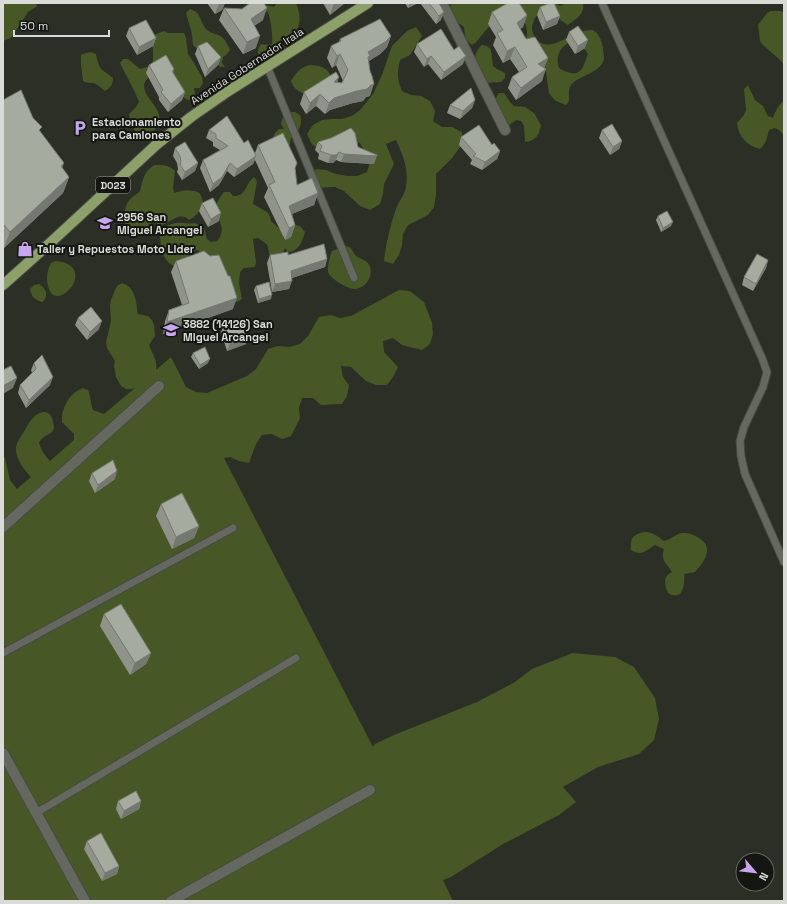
<svg xmlns="http://www.w3.org/2000/svg" width="787" height="904" font-family="'Space Grotesk',sans-serif">
<style>
.green{fill:#475826;fill-rule:evenodd}
.lines{fill:none;stroke-linecap:round;stroke-linejoin:round}
.service-casing{stroke:#474a43;stroke-width:9}
.minor-casing{stroke:#474a43;stroke-width:12}
.primary-casing{stroke:#474a43;stroke-width:12}
.service{stroke:#64685f;stroke-width:7}
.minor{stroke:#64685f;stroke-width:10}
.primary{stroke:#8da06a;stroke-width:10}
.wall{fill:#8f938a}
.shaded-wall{fill:#747870}
.building{fill:#a6aba0;stroke:#747870}
.labels{text-anchor:middle;dominant-baseline:central;stroke-width:4;stroke-linejoin:round;paint-order:stroke}
.shield{fill:#151612;stroke:#9ea09b;stroke-width:1}
.shield-label{font-size:10px;font-weight:bold;fill:#d9dbd6}
.street-label{font-size:11px;fill:#d9dbd6;stroke:#151612}
.poi-label{font-size:11px;font-weight:bold;fill:#d9dbd6;stroke:#151612;text-anchor:start}
</style>
<rect width="100%" height="100%" fill="#2b2f26"/>
<g class="green">
<polygon points="3,3 36,3 37,6 28,12 11,38 3,41"/>
<path d="M256 3 274 7 277 3H296C301 16 301 23 295 35L281 42 272 49 267 50 263 54H258V49L261 44 266 45 272 44C273 36 271 21 268 12L264 11Z"/>
<path d="M451 3H556L560 6 567 3H583C585 14 576 19 568 25L550 13H539C535 17 533 21 532 27 532 31 533 35 536 39 548 53 565 37 577 33 582 31 587 30 593 30 599 34 602 41 603 48 603 51 604 55 604 58 603 72 578 76 571 85 568 90 569 95 569 101L566 105 556 101 552 97 549 93 546 72 539 57 524 46C527 37 529 30 524 21L494 22 486 30 476 42 472 45C465 40 465 35 464 27 455 21 448 14 451 3ZM572 42C579 45 584 47 588 54 586 58 585 63 583 67 577 78 566 72 559 68 555 57 560 45 572 42Z"/>
<path d="M190 9C202 13 199 20 206 29 210 34 218 33 223 38 226 41 228 46 230 50L227 54 223 57 222 63 225 67H220L217 63 213 59 204 55 193 45 192 34 186 13Z"/>
<polygon points="771,11 781,11 784,13 784,64 779,59 763,45 760,41 758,25 767,13"/>
<path d="M416 27 422 36 410 55 400 60C397 73 397 79 402 91L411 95 421 96 430 101 435 111 433 121 442 127H452L462 132 463 143 452 158 436 174V195L434 207 428 215 408 225 403 234 402 245 399 255 393 264 384 261C386 243 390 226 396 209 398 202 405 195 406 187 409 169 403 155 396 140L386 144 394 164 384 184 383 194 380 204 370 210 360 206 344 191 335 187 313 188 311 178 316 169 326 170 336 174 347 176H357L367 172 370 162 360 143 350 139 319 150 311 143 307 134 313 125 322 120 332 119H342L352 116 360 110 373 94 382 75 392 46 407 31Z"/>
<path d="M164 31 168 33H184L186 38 188 54 194 63 202 77 203 83 200 88H194L195 94 193 99 188 100 183 97 180 86 152 74C149 77 144 81 144 86 144 95 156 105 159 114 162 128 149 138 136 134 134 127 130 121 129 114L136 107 139 102C134 88 126 76 120 63L123 59H128L140 69 151 66 153 61V50L151 39 154 35Z"/>
<path d="M482 45 487 46 491 50 493 66 497 69 505 73V78L501 82 486 83C479 70 468 57 482 45Z"/>
<path d="M91 52 96 54C99 71 101 68 113 78 113 85 110 88 105 91 101 88 98 84 93 83 89 83 87 83 83 81L81 65V55L86 53Z"/>
<path d="M310 65C320 66 326 66 331 76L306 94C298 92 294 89 291 81 296 73 300 67 310 65Z"/>
<path d="M748 85 755 100 763 106 768 116 773 118C775 111 779 105 784 100V135L779 130 775 128 769 130C767 138 766 144 760 149 747 146 738 136 737 123L744 115 746 110 744 89Z"/>
<path d="M499 93H504L510 102 514 106 525 107 534 113 541 125C539 135 536 141 525 142L524 126 521 121 516 120 508 126 495 103 496 98Z"/>
<path d="M290 112H295L300 115C303 125 299 132 291 138L289 148 271 142 275 133 279 129H284L281 124C282 118 284 115 290 112Z"/>
<path d="M155 165C164 165 169 165 175 171L173 188 174 193C180 191 187 189 193 191 197 191 200 193 201 196 206 206 197 216 189 220 181 211 171 222 162 225L157 224 153 220C148 229 144 236 134 237 131 235 129 233 127 230 124 223 123 209 128 202 131 197 136 195 140 191 143 180 144 170 155 165Z"/>
<path d="M254 177 257 181 254 198 253 204 267 212 270 216 271 221 282 231 284 241 286 235 295 225 300 226 305 232C302 242 299 251 288 252L285 248 283 253 271 259C266 245 272 247 258 238L253 239 256 262 255 267 244 268 240 272 239 283 242 299 237 302 233 300 198 250 193 251 177 267C161 263 160 244 160 231 165 226 173 222 181 223 186 223 190 224 195 223L204 228 207 239 211 242 217 241C229 226 214 218 216 206 217 201 221 196 224 192H230L233 196C247 197 245 183 254 177Z"/>
<path d="M345 246 350 247C352 249 353 252 355 255 358 258 364 259 368 263 375 273 368 287 356 289 349 290 330 279 328 272 327 268 330 255 332 251Z"/>
<path d="M56 261C101 266 55 317 48 286 46 278 47 270 51 263Z"/>
<path d="M122 283C136 287 136 302 138 314L148 316 152 320 154 325 155 336 149 345C152 354 158 360 156 370L171 357 186 387 196 392 207 393 247 376 256 369 268 349 278 346 289 347 300 344 308 336 319 317 330 315 340 318 351 316 399 290 410 291 424 302 432 323 433 334 430 344 422 350 402 345 393 338 383 341 384 352 398 367 393 377 387 385H376L366 381 351 367 341 366 343 377 349 385 347 396 342 404 321 405 313 398H302L299 408 300 418 291 436 282 439 272 434 262 435 256 444 249 463 239 461 230 457 224 458 373 747 375 744 394 735 477 702 515 682 532 669 573 653 615 657 634 667 655 698 659 719 654 740 639 754 598 767 563 787 576 802 559 815 503 844 451 877 443 880 453 901H3V455L5 458 10 480 17 489 31 477C24 470 15 458 16 447 17 441 23 434 26 428 29 423 32 417 38 414 46 409 52 414 53 422 53 424 54 426 54 428 53 434 47 434 43 438 41 439 40 441 39 443 41 450 45 456 50 461L74 440V434L62 422C61 409 69 393 83 388L88 390C91 396 90 403 93 410L104 414 135 388 131 389H126L121 386 116 377 114 366 115 361 107 348 106 342 111 321 110 305 111 300 115 290 117 286Z"/>
<path d="M39 284 43 287 46 292V297L43 302C35 301 31 296 30 289L34 285Z"/>
<path d="M645 532C652 532 658 536 664 541 671 540 676 533 684 533 689 533 695 535 699 538 715 548 704 562 695 572L684 574C685 581 684 588 680 594 669 598 666 592 665 582 665 579 665 578 667 576 668 574 670 573 672 572 667 563 660 561 664 549L655 545C646 550 642 557 631 550 630 538 633 534 645 532Z"/>
</g>
<g class="lines">
<defs>
<g id="service">
<polyline points="602,3 762,358 767,372 763,387 744,427 740,441 741,456 745,474 784,562"/>
<polyline points="267,66 354,278"/>
<polyline points="3,653 233,528"/>
<polyline points="36,813 296,658"/>
</g>
<g id="minor">
<polyline points="442,3 505,130"/>
<polyline points="3,527 159,386"/>
<polyline points="3,753 85,901"/>
<polyline points="171,901 370,790"/>
</g>
<polyline id="primary" points="3,285 49,244 156,145 191,117 227,92 368,3"/>
</defs>
<use href="#service" class="service-casing"/>
<use href="#minor" class="minor-casing"/>
<use href="#primary" class="primary-casing"/>
<use href="#service" class="service"/>
<use href="#minor" class="minor"/>
<use href="#primary" class="primary"/>
</g>
<g class="wall">
<polygon points="207,3 225,3 222,10 215,14"/>
<polygon points="323,3 345,3 330,15"/>
<polygon points="405,3 418,3 408,8"/>
<polygon points="420,3 439,3 441,20 436,24"/>
<polygon points="540,7 560,16 557,24 543,30 537,15"/>
<polygon points="224,8 263,20 254,26 256,48 243,54 219,20"/>
<polygon points="492,12 527,15 523,27 520,29 526,39 548,58 544,68 542,81 516,100 508,88 512,77 519,72 510,59 503,63 493,45 496,37 488,24"/>
<polygon points="129,28 156,38 153,46 137,55 126,36"/>
<polygon points="569,32 585,48 575,54 566,40"/>
<polygon points="391,36 387,47 380,54 369,61 370,96 366,97 363,101 353,103 330,110 325,114 316,106 306,114 300,104 304,92 339,77 337,82 342,83 343,81 336,65 332,68 327,58 331,46 339,42 340,39"/>
<polygon points="417,44 463,64 441,80 428,64 424,67 414,52"/>
<polygon points="198,46 221,57 218,65 205,77 195,54"/>
<polygon points="149,65 174,69 173,73 185,92 182,100 168,112 159,100 159,97 146,73"/>
<polygon points="3,100 33,118 40,131 64,163 62,168 69,177 63,193 4,248 3,246"/>
<polygon points="475,100 472,108 460,119 447,113 450,105"/>
<polygon points="209,130 244,143 255,153 258,145 295,169 297,185 318,193 314,205 292,214 295,225 291,237 285,240 264,197 268,188 255,160 253,164 234,177 227,171 219,185 210,192 200,168 203,160 220,150 213,146 213,142 206,138"/>
<polygon points="602,130 622,141 619,149 610,155 599,138"/>
<polygon points="461,137 492,145 500,151 497,159 482,170 470,164 472,160 459,145"/>
<polygon points="318,142 358,147 374,164 341,162 336,160 333,163 328,163 318,159 319,154 315,150"/>
<polygon points="175,148 198,163 195,171 182,180 177,172 178,169 177,163 173,156"/>
<polygon points="202,203 219,221 208,227 199,211"/>
<polygon points="658,216 671,226 661,232 656,220"/>
<polygon points="270,255 288,255 327,259 325,267 292,278 289,289 272,292 267,263"/>
<polygon points="768,260 766,268 753,291 742,285 744,277"/>
<polygon points="176,261 233,309 163,334 165,321 169,310 182,305 171,272"/>
<polygon points="256,286 271,299 258,303 254,290"/>
<polygon points="78,318 99,329 87,340 75,325"/>
<polygon points="224,324 246,344 227,351 221,332"/>
<polygon points="193,353 208,363 199,369 191,357"/>
<polygon points="34,363 50,385 26,408 18,393 20,385 32,373 31,370"/>
<polygon points="92,473 115,479 95,493 89,481"/>
<polygon points="161,504 199,526 194,538 172,549 156,516"/>
<polygon points="104,614 151,653 146,664 130,675 100,626"/>
<polygon points="118,801 141,801 139,809 121,819 116,809"/>
<polygon points="87,841 119,866 117,874 102,881 84,849"/>
</g>
<g class="shaded-wall">
<polygon points="219,3 225,3 222,10 215,14"/>
<polygon points="334,3 345,3 330,15"/>
<polygon points="410,3 418,3 408,8"/>
<polygon points="267,8 263,20 246,31 251,19"/>
<polygon points="444,12 441,20 436,24 439,16"/>
<polygon points="527,15 523,27 512,35 517,23"/>
<polygon points="560,16 557,24 543,30 546,22"/>
<polygon points="260,36 256,48 243,54 247,42"/>
<polygon points="391,36 387,47 380,54 368,61 368,52"/>
<polygon points="156,38 153,46 137,55 139,47"/>
<polygon points="588,40 585,48 575,54 578,46"/>
<polygon points="515,47 510,59 503,63 507,51"/>
<polygon points="340,54 336,65 332,68 337,56"/>
<polygon points="431,56 428,64 424,67 427,59"/>
<polygon points="466,56 463,64 441,80 444,72"/>
<polygon points="221,57 218,65 205,77 208,69"/>
<polygon points="548,58 543,70 538,64"/>
<polygon points="546,69 542,81 516,100 521,88"/>
<polygon points="339,77 335,89 334,82"/>
<polygon points="374,84 370,96 366,97 363,101 353,103 330,110 325,114 329,103 334,98"/>
<polygon points="185,92 182,100 168,112 171,104"/>
<polygon points="320,94 316,106 306,114 310,103"/>
<polygon points="475,100 472,108 460,119 463,111"/>
<polygon points="622,141 619,149 610,155 613,147"/>
<polygon points="500,151 497,159 482,170 485,162"/>
<polygon points="339,152 336,160 333,163 328,163 331,155"/>
<polygon points="344,154 377,156 374,164 341,162"/>
<polygon points="256,156 253,164 234,177 237,169"/>
<polygon points="198,163 195,171 182,180 185,172"/>
<polygon points="230,163 227,171 219,185 210,192 213,184"/>
<polygon points="69,177 63,193 4,248 10,232"/>
<polygon points="318,193 314,205 284,217 289,206"/>
<polygon points="221,213 219,221 208,227 211,219"/>
<polygon points="673,222 671,226 661,232 663,228"/>
<polygon points="295,225 291,237 285,240 289,228"/>
<polygon points="327,259 325,267 288,279 291,271"/>
<polygon points="768,260 766,268 753,291 756,284"/>
<polygon points="292,281 289,289 272,292 275,284"/>
<polygon points="272,295 271,299 258,303 259,299"/>
<polygon points="237,298 233,309 163,334 167,322"/>
<polygon points="102,321 99,329 87,340 90,332"/>
<polygon points="248,336 246,344 227,351 230,343"/>
<polygon points="210,359 208,363 199,369 200,365"/>
<polygon points="53,377 50,385 26,408 29,400"/>
<polygon points="17,378 13,388 3,394 3,386"/>
<polygon points="117,471 115,479 95,493 98,485"/>
<polygon points="199,526 194,538 172,549 176,537"/>
<polygon points="151,653 146,664 130,675 135,663"/>
<polygon points="141,801 139,809 121,819 124,811"/>
<polygon points="119,866 117,874 102,881 105,873"/>
</g>
<g class="building">
<polygon points="250,3 264,3 267,8 251,19 260,36 247,42 224,8 242,9"/>
<polygon points="429,3 439,3 444,12 439,16"/>
<polygon points="508,3 519,3 527,15 517,23 526,39 535,37 548,58 538,64 546,69 521,88 512,77 527,67 515,47 507,51 497,33 503,30 492,12"/>
<polygon points="550,3 554,3 560,16 546,22 540,7"/>
<polygon points="380,19 391,36 385,42 368,52 370,56 368,57 370,71 372,76 374,84 371,85 367,89 357,91 334,98 329,103 320,94 310,103 304,92 336,72 339,77 334,82 342,83 348,70 340,54 337,56 331,46 341,41 340,39"/>
<polygon points="146,20 156,38 139,47 129,28"/>
<polygon points="578,26 588,40 578,46 569,32"/>
<polygon points="441,29 454,50 459,46 466,56 444,72 431,56 427,59 417,44"/>
<polygon points="207,42 221,57 208,69 198,46"/>
<polygon points="166,55 174,69 172,71 185,92 171,104 161,92 163,90 149,65"/>
<polygon points="471,88 475,100 463,111 450,105"/>
<polygon points="21,90 33,118 42,127 39,130 64,163 61,166 69,177 10,232 3,224 3,100"/>
<polygon points="227,116 244,143 248,140 256,156 237,169 230,163 222,177 213,184 203,160 228,146 216,138 216,134 209,130"/>
<polygon points="612,124 622,141 613,147 602,130"/>
<polygon points="479,125 492,145 494,143 500,151 485,162 473,156 476,154 461,137"/>
<polygon points="351,128 355,133 358,147 377,155 377,156 344,154 339,152 336,155 331,155 320,151 322,146 318,142 331,138"/>
<polygon points="283,133 297,163 295,168 297,185 312,178 318,193 289,206 295,225 289,228 269,185 275,182 258,145"/>
<polygon points="185,142 198,163 185,172 180,165 181,161 180,156 175,148"/>
<polygon points="213,198 221,213 211,219 202,203"/>
<polygon points="667,211 673,222 663,228 658,216"/>
<polygon points="324,244 327,259 291,271 292,281 275,284 270,255 288,252 288,255"/>
<polygon points="204,251 210,256 219,255 228,276 230,276 237,298 167,322 169,310 189,303 176,261"/>
<polygon points="757,254 768,260 756,284 744,277"/>
<polygon points="269,282 272,295 259,299 256,286"/>
<polygon points="91,307 102,321 90,332 78,318"/>
<polygon points="244,319 248,336 230,343 224,324"/>
<polygon points="205,347 210,359 200,365 193,353"/>
<polygon points="42,355 53,377 29,400 20,385 36,369 34,363"/>
<polygon points="11,366 17,378 3,386 3,368 3,370"/>
<polygon points="113,460 117,471 98,485 92,473"/>
<polygon points="182,493 199,526 176,537 161,504"/>
<polygon points="121,604 151,653 135,663 104,614"/>
<polygon points="136,791 141,801 124,811 118,801"/>
<polygon points="101,833 119,866 105,873 87,841"/>
</g>
<defs>
<symbol id="parking-bare" viewBox="-9 -9 18 18"><path d="M-3.5-5.5H1a3.5 3.5 0 0 1 0 7H-1V5.5H-3.5ZM-1-3.4V-.6H.8a1.4 1.4 0 0 0 0-2.8Z" fill="#c7a6ef" stroke="#151612" stroke-width="2.5" paint-order="stroke"/></symbol>
<symbol id="school-bare" viewBox="-9 -9 18 18"><path d="M0-5L7-2L0 1L-7-2ZM-4 1L0 2.5L4 1V4Q0 6-4 4Z" fill="#c7a6ef" stroke="#151612" stroke-width="2.5" paint-order="stroke"/></symbol>
<symbol id="shop-bare" viewBox="-9 -9 18 18"><path d="M-5-2.5h2.3a2.7 3.5 0 0 1 5.4 0H5L5.5 6h-11ZM-1.5-2.5h3a1.5 2.3 0 0 0-3 0Z" fill="#c7a6ef" stroke="#151612" stroke-width="2.5" paint-order="stroke"/></symbol>
</defs>
<g fill-rule="evenodd">
<use href="#parking-bare" x="69" y="117" width="22" height="22"/>
<use href="#school-bare" x="94" y="212" width="22" height="22"/>
<use href="#shop-bare" x="14" y="238" width="22" height="22"/>
<use href="#school-bare" x="160" y="319" width="22" height="22"/>
</g>
<g class="labels">
<rect class="shield" x="96" y="177" width="34" height="16" rx="3"/>
<g class="shield-label">
<text x="113" y="185">D023</text>
</g>
<g class="street-label">
<text transform="translate(247 66) rotate(-33)">Avenida Gobernador Irala</text>
</g>
<g class="poi-label">
<text x="92" y="122">Estacionamiento<tspan x="92" dy="13">para Camiones</tspan></text>
<text x="117" y="217">2956 San<tspan x="117" dy="13">Miguel Arcangel</tspan></text>
<text x="37" y="249">Taller y Repuestos Moto Lider</text>
<text x="183" y="324">3882 (14126) San<tspan x="183" dy="13">Miguel Arcangel</tspan></text>
</g>
</g>
<rect width="787" height="904" fill="none" stroke="#d9dbd6" stroke-width="8"/>
<g transform="translate(755 872) rotate(118)"><circle r="19" fill="#151612" stroke="#636560"/>
<path d="M0-3L7 15L0 10L-7 15Z" fill="#c7a6ef"/>
<text y="-6" font-size="11" font-weight="bold" text-anchor="middle" fill="#d9dbd6">N</text>
</g>
<path d="M14 30v6h95v-6" fill="none" stroke="#d9dbd6" stroke-width="2"/>
<text x="20" y="30" font-size="12" fill="#d9dbd6" stroke="#151612" stroke-width="3" paint-order="stroke">50 m</text>
</svg>
